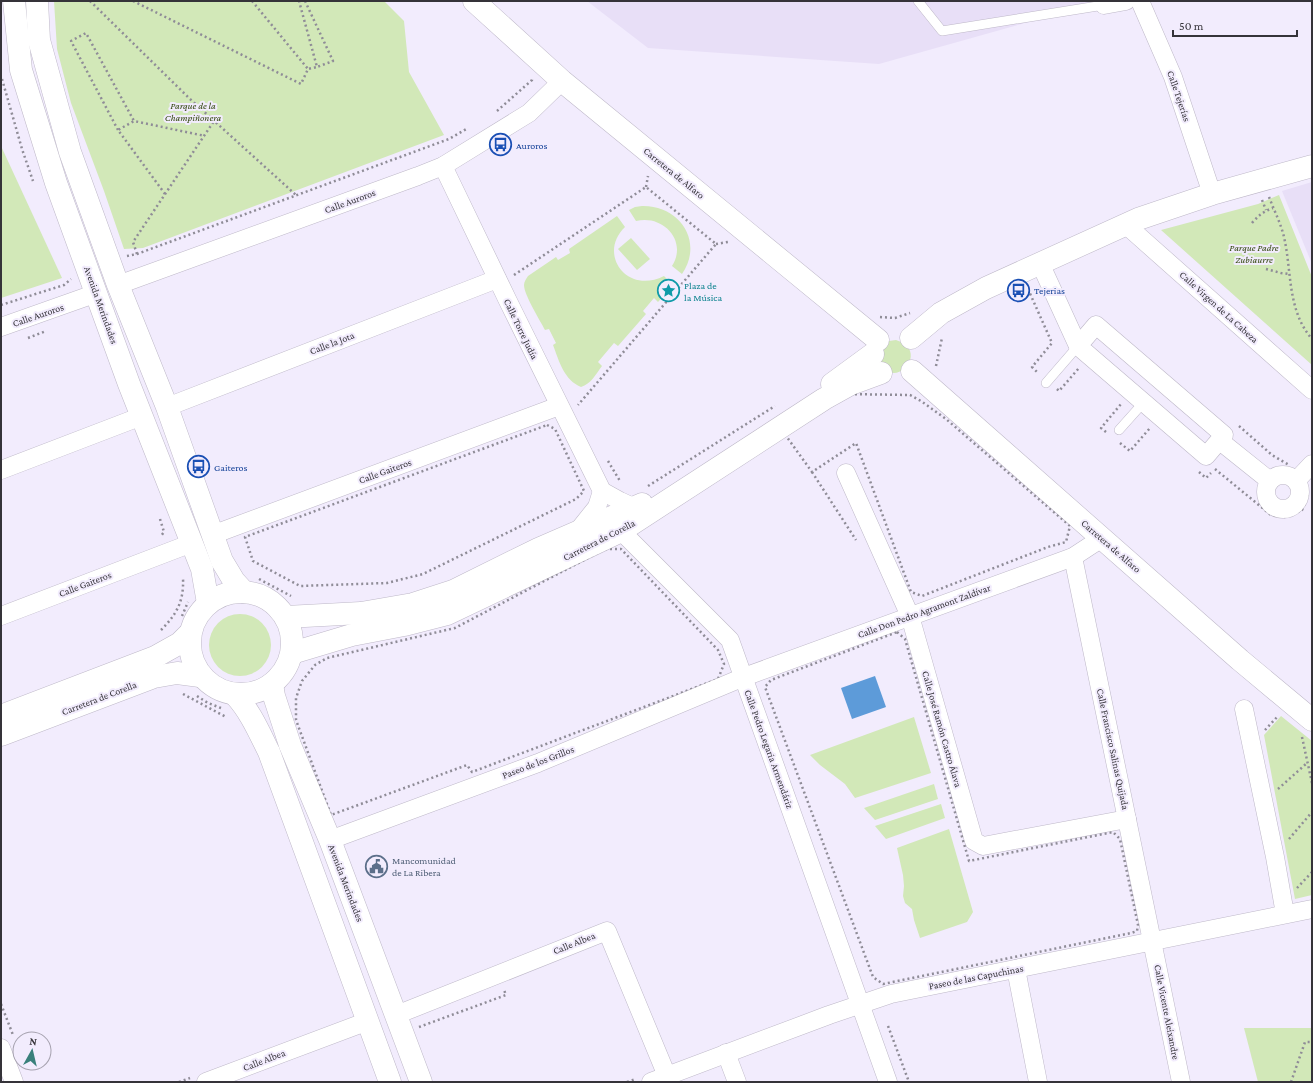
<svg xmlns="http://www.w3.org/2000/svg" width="1313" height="1083" font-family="'Crimson Pro',serif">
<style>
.built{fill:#e8dff7}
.green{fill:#d2e8b8}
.water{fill:#5d9bd9}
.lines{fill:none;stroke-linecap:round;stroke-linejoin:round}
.service-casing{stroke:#beb8c8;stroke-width:10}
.minor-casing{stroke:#beb8c8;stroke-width:19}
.tertiary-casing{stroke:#beb8c8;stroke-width:23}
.secondary-casing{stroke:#beb8c8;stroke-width:23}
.path{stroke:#8f8c97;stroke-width:2.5;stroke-dasharray:2 3;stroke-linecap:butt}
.service{stroke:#fff;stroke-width:9}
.minor{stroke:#fff;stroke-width:18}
.tertiary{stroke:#fff;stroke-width:22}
.secondary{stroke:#fff;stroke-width:22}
.labels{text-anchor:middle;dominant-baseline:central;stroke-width:4;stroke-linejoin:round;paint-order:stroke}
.street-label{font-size:10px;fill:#353339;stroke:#f2ecfd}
.park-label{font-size:10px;font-style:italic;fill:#31460c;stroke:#f2ecfd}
.transit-label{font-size:10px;fill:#164399;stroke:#f2ecfd;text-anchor:start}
.culture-label{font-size:10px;fill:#0d838f;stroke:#f2ecfd;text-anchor:start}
.service-label{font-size:10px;fill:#4e5e75;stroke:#f2ecfd;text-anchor:start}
</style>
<rect width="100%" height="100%" fill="#f2ecfd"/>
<g class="built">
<polygon points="587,1 1103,1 879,64 648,48"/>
<polygon points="1312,182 1312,264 1282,191"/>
</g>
<g class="green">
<polygon points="54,1 384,1 404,21 409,72 444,135 143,248 124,249 104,191 71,103 57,49"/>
<polygon points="1,146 62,278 1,298"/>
<polygon points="1279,195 1312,277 1312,365 1161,230 1258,204"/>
<path d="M642 206C680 205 704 242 682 274L672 266C688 241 663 214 636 221L629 210 635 207Z"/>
<path d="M617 216 625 227C597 254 627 295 664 276L673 285 658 302 654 298 643 311 646 314 618 346 614 343 598 362 602 366C596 374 591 384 581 387 564 380 559 361 553 345L556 343 549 329 545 330C540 320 524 295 524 285 524 282 526 279 528 276L556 257 558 260 570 253 569 249Z"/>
<polygon points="631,238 650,259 637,270 618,249"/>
<path d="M896 340C926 349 904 381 887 371 884 369 881 364 879 361L884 344 889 341Z"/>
<circle cx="240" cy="645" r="31"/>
<polygon points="1281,716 1312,741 1312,895 1295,899 1264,735"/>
<polygon points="914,717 931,773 855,798 845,784 820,765 810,755"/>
<polygon points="934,784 938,799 875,820 864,808"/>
<polygon points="941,804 945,818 886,839 875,826"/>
<polygon points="949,829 973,912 967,922 920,938 914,920 912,909 905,903 903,896 904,886 903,875 897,848"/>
<polygon points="1244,1028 1312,1028 1312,1082 1258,1082"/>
</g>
<polygon class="water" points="875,676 886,707 852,719 841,688"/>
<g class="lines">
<defs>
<g id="service">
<polyline points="918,1 942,31 1104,5"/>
<polyline points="1046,383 1078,346"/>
<polyline points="1119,430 1144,402"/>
</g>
<g id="minor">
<polyline points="1140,1 1173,77 1212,194"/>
<polyline points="1104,5 1126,1"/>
<polyline points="443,166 508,301 602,491 620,501 635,508"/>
<polyline points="1125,224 1312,390"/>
<polyline points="1040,263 1078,346"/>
<polyline points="118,285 418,176 443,166 529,113 562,81"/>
<polygon points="1096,325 1224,435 1206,456 1078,346"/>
<polyline points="1,327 97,293"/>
<polyline points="167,407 497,279"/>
<polyline points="1220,441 1270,481"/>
<polyline points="1,470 142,416"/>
<polyline points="846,473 910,616 974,841 983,846 1127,819"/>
<circle cx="1283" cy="492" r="17"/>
<polyline points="1296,481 1312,464"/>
<polyline points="621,531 730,640 888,1082"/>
<polyline points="577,532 597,507 602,491"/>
<polyline points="212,535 559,406"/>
<polyline points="1073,557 1181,1082"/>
<polyline points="1,616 192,543"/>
<polyline points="1244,709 1275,857 1285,914"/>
<polyline points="330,840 538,763 744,677 1073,557 1102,538"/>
<polyline points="1016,969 1038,1082"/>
<polyline points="396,1015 607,931 667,1076"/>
<polyline points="1,1048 14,1082"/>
<polyline points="726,1053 737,1082"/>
<polyline points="206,1082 368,1021"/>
<polyline points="651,1082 829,1015 891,994 1312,909"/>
</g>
<g id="tertiary">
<polyline points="474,1 562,81 878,340"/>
<polyline points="911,338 941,313 986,288 1138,219 1212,194 1312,166"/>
<polyline points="912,371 1240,660 1312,720"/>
<polyline points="832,384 873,354"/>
<polyline points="286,617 361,613 413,604 453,591 538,549 642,504"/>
<polyline points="292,653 352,635 404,625 447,614 621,531 824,399 851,384 881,373"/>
</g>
<g id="secondary">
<polyline points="14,1 21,70 56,183 129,384 202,569 208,603"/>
<polyline points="37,1 39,40 70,152 118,285 167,407 222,561 234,581 244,592"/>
<circle cx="241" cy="643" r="51"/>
<polyline points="272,684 274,696 290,745 330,840 421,1082"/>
<path d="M235 695C250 711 259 732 269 752L390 1082"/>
<polyline points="1,716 155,657 180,643 190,633"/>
<polyline points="1,735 154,677 177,673 200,676"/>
</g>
</defs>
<use href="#service" class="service-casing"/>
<use href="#minor" class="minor-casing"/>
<use href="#tertiary" class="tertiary-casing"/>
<use href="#secondary" class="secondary-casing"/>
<g class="path">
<polyline points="90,1 190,99 296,195"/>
<polyline points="133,1 301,84 308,69 317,67 299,1"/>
<polyline points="252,1 308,69"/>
<polyline points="305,1 333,61 317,67"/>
<polyline points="2,79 22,149 33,181"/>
<polyline points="497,111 532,80 532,78"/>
<polyline points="118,130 71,41 86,33 134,121"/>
<polyline points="646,187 648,176"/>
<polyline points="165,194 118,130 134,121 205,136"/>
<path d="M1269 197C1274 210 1281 224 1284 237 1292 272 1287 310 1312 339"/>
<polyline points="1262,200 1266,210"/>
<path d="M1252 223C1258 216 1264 211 1273 208"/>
<polyline points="716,244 728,242"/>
<polyline points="137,254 133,242 214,121"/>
<polyline points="127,256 137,254 449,139 468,128"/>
<polyline points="1266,269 1281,273 1289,274"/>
<polyline points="514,275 646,187 716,244 578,405"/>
<polyline points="1028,289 1052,343 1032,367 1038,373"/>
<polyline points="1,305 64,285 71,279"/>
<polyline points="880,317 895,318 910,313"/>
<polyline points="28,338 46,331"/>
<polyline points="936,366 942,338"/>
<polyline points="1057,389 1059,391 1079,368"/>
<polygon points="845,394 910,395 921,401 946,419 1070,526 1066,542 1048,547 922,596 911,592 856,443 812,472 784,433"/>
<polygon points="547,425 555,429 584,491 576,499 423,574 387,583 300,586 253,561 245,537"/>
<polyline points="1239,426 1272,455 1289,465"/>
<polyline points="1106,432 1101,428 1121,404"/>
<polyline points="1120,443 1130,451 1150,428"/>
<polyline points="608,461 620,481"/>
<polyline points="1215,469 1271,515 1286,517 1302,510 1308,495"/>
<polyline points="812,472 856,540"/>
<polyline points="1199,472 1206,478 1211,473"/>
<polyline points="648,486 775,406"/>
<polyline points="160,519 164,532 161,536"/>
<polygon points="605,549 621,549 718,650 724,664 718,679 472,772 467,765 331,815 296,720 296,698 302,681 315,665 327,658 455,628"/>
<polyline points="259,579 291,596"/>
<polyline points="182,616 188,602"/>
<path d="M161 630C177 614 184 601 183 578"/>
<polygon points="897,632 905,639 969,861 1113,832 1120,839 1138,925 1137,931 1131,933 883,984 873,977 765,687 771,680"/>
<polyline points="183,694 226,717"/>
<polyline points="197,696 208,703 221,708"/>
<polyline points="1265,730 1278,716"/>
<polyline points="1302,737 1312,783"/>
<polyline points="1278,789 1307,763"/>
<polyline points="1289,839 1312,812"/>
<polyline points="1297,888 1312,872"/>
<polyline points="1,1004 13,1035"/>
<polyline points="888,1026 909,1082"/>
<polyline points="419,1027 506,995 504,990"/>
<polyline points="179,1082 190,1078"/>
<polyline points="627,1082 636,1079"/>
<polyline points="1291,1082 1305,1042 1312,1042"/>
</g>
<use href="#service" class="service"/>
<use href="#minor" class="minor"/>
<use href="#tertiary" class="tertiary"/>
<use href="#secondary" class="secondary"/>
</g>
<defs>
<symbol id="bus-ring" viewBox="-11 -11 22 22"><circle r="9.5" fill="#f2ecfd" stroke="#1a4fb4" stroke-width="1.5"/><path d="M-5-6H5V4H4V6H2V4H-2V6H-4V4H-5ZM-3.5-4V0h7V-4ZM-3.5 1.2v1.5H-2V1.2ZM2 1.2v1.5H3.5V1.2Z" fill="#1a4fb4"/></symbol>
<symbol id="sight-ring" viewBox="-11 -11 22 22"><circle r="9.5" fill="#f2ecfd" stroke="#0f9aa8" stroke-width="1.5"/><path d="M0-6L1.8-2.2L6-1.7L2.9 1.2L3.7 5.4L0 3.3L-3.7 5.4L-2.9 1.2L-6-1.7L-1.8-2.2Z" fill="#0f9aa8"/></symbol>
<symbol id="civic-ring" viewBox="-11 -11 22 22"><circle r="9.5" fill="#f2ecfd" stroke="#5c6f8a" stroke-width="1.5"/><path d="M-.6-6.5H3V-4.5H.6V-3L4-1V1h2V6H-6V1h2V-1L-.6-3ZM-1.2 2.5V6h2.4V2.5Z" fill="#5c6f8a"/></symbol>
</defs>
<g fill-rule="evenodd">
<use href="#bus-ring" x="488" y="132" width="25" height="25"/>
<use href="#bus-ring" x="1006" y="278" width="25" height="25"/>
<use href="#sight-ring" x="656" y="278" width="25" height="25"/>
<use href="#bus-ring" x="186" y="454" width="25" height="25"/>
<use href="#civic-ring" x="364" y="854" width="25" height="25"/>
</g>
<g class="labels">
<g class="street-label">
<text transform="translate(1179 96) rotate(71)">Calle Tejerías</text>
<text transform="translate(674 173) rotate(39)">Carretera de Alfaro</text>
<text transform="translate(350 201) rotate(-20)">Calle Auroros</text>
<text transform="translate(101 305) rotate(70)">Avenida Merindades</text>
<text transform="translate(1219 307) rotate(42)">Calle Virgen de La Cabeza</text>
<text transform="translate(38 315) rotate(-19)">Calle Auroros</text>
<text transform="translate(521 329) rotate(64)">Calle Torre Judía</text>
<text transform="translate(332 343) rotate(-21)">Calle la Jota</text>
<text transform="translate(385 471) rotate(-20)">Calle Gaiteros</text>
<text transform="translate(599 540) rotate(-27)">Carretera de Corella</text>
<text transform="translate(1111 546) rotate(41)">Carretera de Alfaro</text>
<text transform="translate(85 584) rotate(-21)">Calle Gaiteros</text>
<text transform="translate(924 611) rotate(-20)">Calle Don Pedro Agramont Zaldívar</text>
<text transform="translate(99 698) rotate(-21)">Carretera de Corella</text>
<text transform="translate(942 729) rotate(74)">Calle José Ramón Castro Álava</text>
<text transform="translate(769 749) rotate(70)">Calle Pedro Legaria Armendáriz</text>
<text transform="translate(1113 749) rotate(78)">Calle Francisco Salinas Quijada</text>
<text transform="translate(538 762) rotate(-21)">Paseo de los Grillos</text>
<text transform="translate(346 883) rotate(69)">Avenida Merindades</text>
<text transform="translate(574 943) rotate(-22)">Calle Albea</text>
<text transform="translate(976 977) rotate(-11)">Paseo de las Capuchinas</text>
<text transform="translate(1167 1012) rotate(79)">Calle Vicente Aleixandre</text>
<text transform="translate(264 1060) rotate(-21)">Calle Albea</text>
</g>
<g class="park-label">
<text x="193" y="105">Parque de la<tspan x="193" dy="12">Champiñonera</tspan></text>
<text x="1254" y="247">Parque Padre<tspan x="1254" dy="12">Zubiaurre</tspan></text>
</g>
<g class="transit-label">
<text x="516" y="145">Auroros</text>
<text x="1034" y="290">Tejerias</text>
<text x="214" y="467">Gaiteros</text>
</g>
<g class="culture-label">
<text x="684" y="285">Plaza de<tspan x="684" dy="12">la Música</tspan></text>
</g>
<g class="service-label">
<text x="392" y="860">Mancomunidad<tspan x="392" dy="12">de La Ribera</tspan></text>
</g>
</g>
<rect width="1313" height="1083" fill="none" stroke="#353339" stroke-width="4"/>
<g transform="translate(32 1051) rotate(8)"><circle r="19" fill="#f2ecfd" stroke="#a6a2af"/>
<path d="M0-3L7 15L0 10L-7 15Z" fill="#39807b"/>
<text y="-6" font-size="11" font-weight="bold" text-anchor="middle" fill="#353339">N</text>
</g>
<path d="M1173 30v6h124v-6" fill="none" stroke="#353339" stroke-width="2"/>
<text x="1179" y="30" font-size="12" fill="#353339" stroke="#f2ecfd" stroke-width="3" paint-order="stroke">50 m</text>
</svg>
